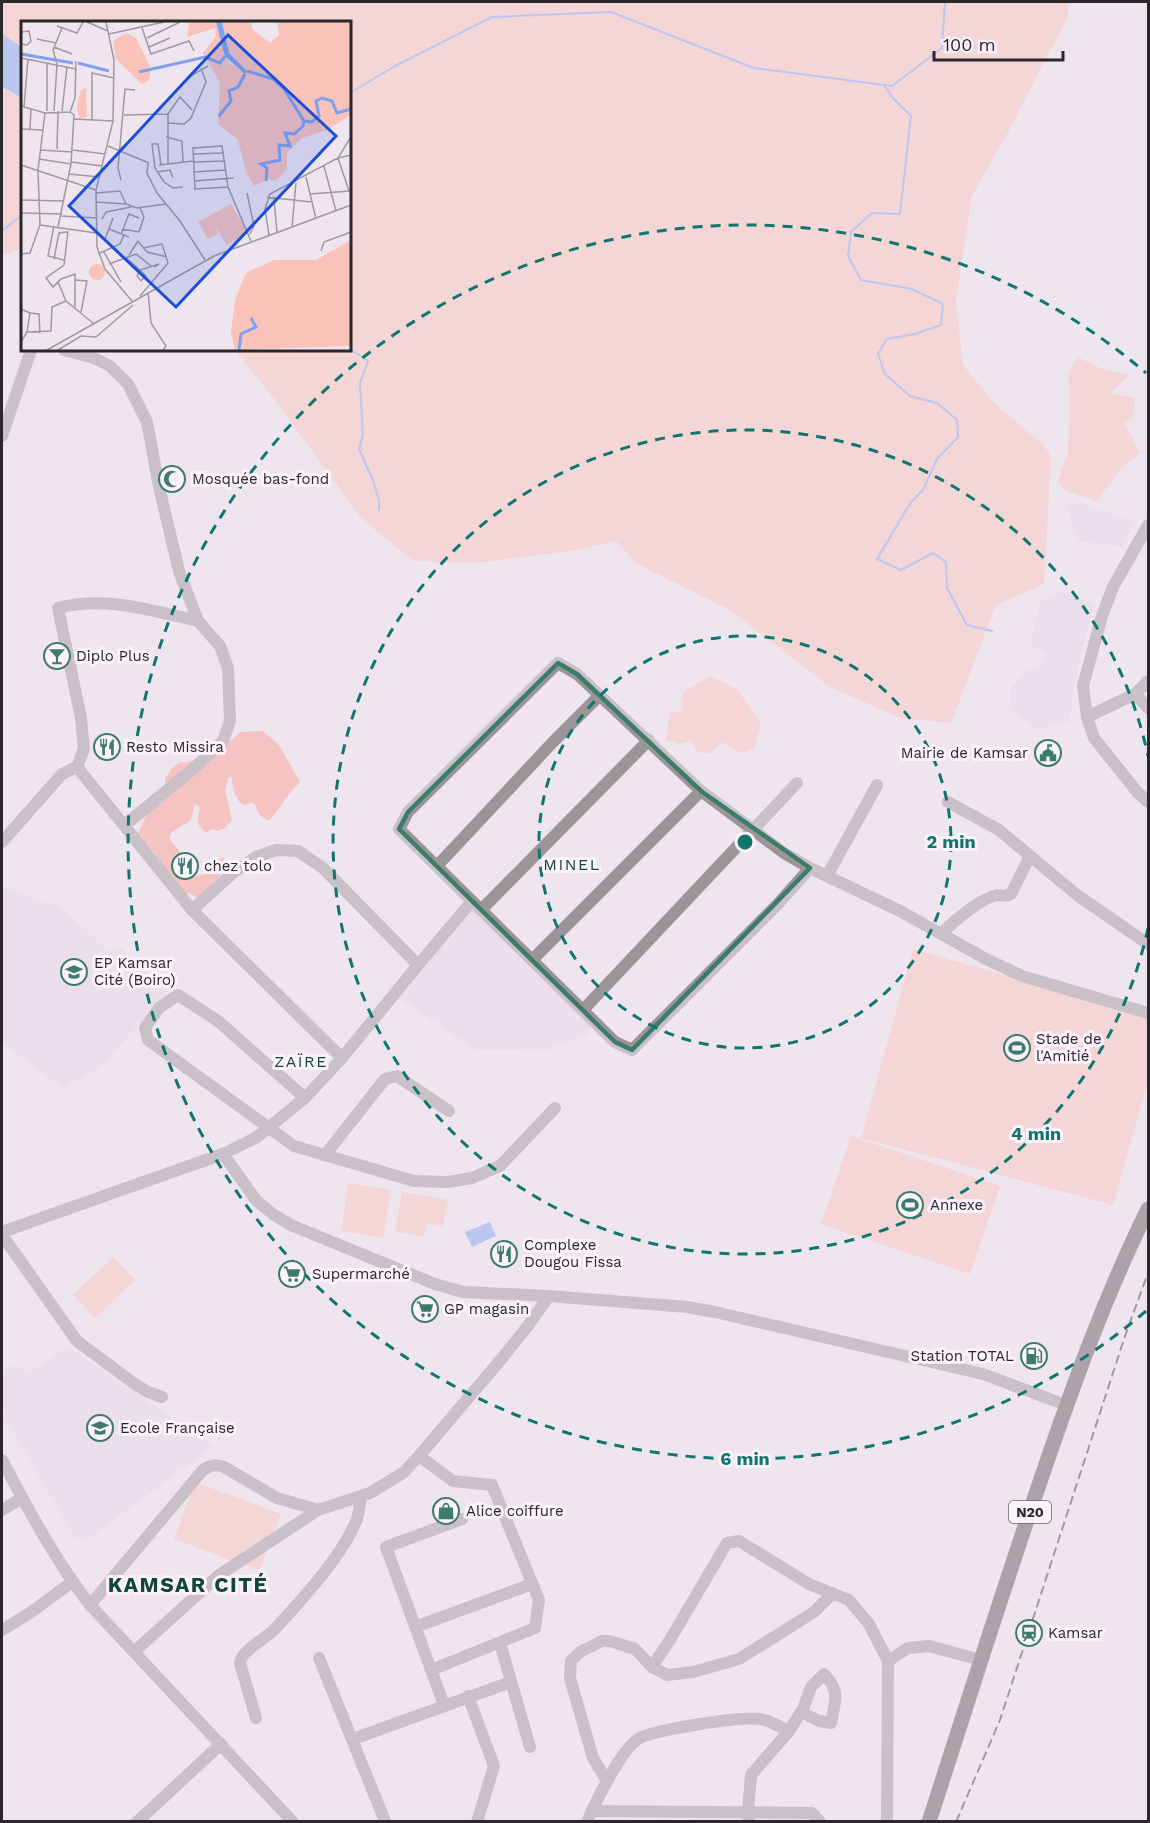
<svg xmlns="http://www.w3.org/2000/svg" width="1150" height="1823" font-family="'Work Sans',sans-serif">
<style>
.built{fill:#e8d8e8}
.green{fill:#fac3ba}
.forest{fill:#fd998b}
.water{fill:#7ea2f1}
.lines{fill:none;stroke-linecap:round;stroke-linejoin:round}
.stream{stroke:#7ea2f1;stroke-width:2}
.minor{stroke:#9b9597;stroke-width:12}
.major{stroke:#5c5255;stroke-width:15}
.rail{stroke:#433e43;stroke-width:2;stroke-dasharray:9 4.5;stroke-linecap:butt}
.marked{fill:none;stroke:#3d7c69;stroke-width:4.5;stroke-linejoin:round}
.ring{fill:none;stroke:#0f766e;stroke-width:3;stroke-dasharray:10 8}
.labels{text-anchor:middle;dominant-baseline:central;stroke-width:6;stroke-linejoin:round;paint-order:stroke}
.shield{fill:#fcf2fc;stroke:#696369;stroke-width:1.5}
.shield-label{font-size:14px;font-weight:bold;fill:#2a262a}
.poi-label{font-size:15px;fill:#2a262a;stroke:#fcf2fc;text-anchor:start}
.neighbourhood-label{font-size:16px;letter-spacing:1.5px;fill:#104537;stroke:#fcf2fc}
.district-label{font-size:21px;font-weight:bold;letter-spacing:1.5px;fill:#104537;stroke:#fcf2fc}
.inset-river{fill:none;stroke:#7ea2f1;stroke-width:3}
.inset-road{fill:none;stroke:#a099a0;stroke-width:1.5}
.view{fill:#1d4ed8;fill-opacity:0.15;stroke:#1d4ed8;stroke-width:3}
.inset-edge{fill:none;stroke:#2a262a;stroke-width:3}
.centre{fill:#0f766e;stroke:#fcf2fc;stroke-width:3}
.ring-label{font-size:18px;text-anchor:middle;font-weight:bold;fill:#0f766e;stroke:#fcf2fc;stroke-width:6;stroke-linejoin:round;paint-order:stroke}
</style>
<rect width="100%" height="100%" fill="#efe5ef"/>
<g class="built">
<polygon points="1066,503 1081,503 1134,522 1122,547 1078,541"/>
<polygon points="1063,590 1094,605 1074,683 1070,722 1040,730 1013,714 1009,696 1012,686 1027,671 1042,663 1046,653 1030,644 1041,601"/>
<polygon points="2,885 40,900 60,906 109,952 117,944 168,991 103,1065 64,1088 2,1043"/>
<polygon points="474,908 586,1008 590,1034 544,1051 476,1050 396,996"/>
<polygon points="68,1347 214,1446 86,1541 75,1538 2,1412 2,1371 11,1364 31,1372"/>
</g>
<g class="green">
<polygon points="2,2 1069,2 1067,18 1006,136 972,196 956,300 963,365 994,403 1044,445 1051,457 1044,584 996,605 951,723 900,718 830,687 730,610 637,564 616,541 577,550 475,563 413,561 361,518 274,399 235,350 350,350 350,22 22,22 22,47 2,34"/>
<polygon points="2,87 22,98 22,249 2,255"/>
<polygon points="1078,357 1102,369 1130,375 1111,393 1135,398 1133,416 1125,424 1140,453 1121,468 1097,501 1064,490 1058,480 1068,453 1070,398 1068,373"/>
<polygon points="710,676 737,689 761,724 754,749 741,753 722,742 710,754 698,752 690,741 679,744 666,740 670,713 682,711 683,692"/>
<polygon points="913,949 1148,1016 1148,1081 1113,1205 861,1138"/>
<polygon points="851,1136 1000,1186 970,1274 821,1224"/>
<polygon points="348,1183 391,1190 383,1238 341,1231"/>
<polygon points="402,1192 448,1200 443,1226 427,1223 424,1237 395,1231"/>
<polygon points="113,1257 135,1280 95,1318 73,1295"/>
<polygon points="195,1482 281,1514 259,1571 174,1539"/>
</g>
<path class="forest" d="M263 731 279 745 300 782C288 793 281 807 270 820 261 818 257 814 256 805L251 802 245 805 239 802 233 789 232 778 229 776 225 789 232 820 224 829 217 831 212 829 206 833C196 825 197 820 200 808L195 804 191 820 172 832 169 838 181 853 173 861 176 867 189 878 205 874 216 861 223 857 228 867 202 895 196 897 189 893 184 894 153 851C146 843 144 846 137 836L148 811 165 789V779L172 768 179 763 207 759 241 732Z"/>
<g class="water">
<polygon points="2,34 22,47 22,98 2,87"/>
<polygon points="490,1222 496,1236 472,1247 465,1232"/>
</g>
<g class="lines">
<g class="stream">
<polyline points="884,85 893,98 911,116 900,214 872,213 851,232 848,256 861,280 912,289 943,304 941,325 915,334 887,339 878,354 885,374 910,396 937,403 957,420 958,437 937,459 923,490 911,502 877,559 901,570 933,553 946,562 947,588 967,625 992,631"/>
<polyline points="350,93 395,66 492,17 611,12 754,68 892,86 942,48 945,2"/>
<polyline points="2,231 22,215"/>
<polyline points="350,349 368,361 360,383 363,435 359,449 372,478 379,500 379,510"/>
</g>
<g class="minor">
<polyline points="64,350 94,358 110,366 128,384 147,422 159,487 179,571 198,621 220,646 228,668 230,721 223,741 193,769 125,825"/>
<polyline points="2,436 31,350"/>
<polyline points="1148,525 1113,587 1102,616 1083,686 1087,717 1094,738 1138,793 1148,802"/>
<polyline points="1135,694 1148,708"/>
<polyline points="1087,717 1135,694 1148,681"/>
<path d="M77 767 84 749 81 718 58 608C104 595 153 611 198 621"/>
<polyline points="948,802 999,830 1077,895 1148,944"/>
<polyline points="2,842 62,774 77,767 192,910 342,1058"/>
<polyline points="437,866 553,742 600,695"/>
<polyline points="810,868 777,905 632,1050 615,1042 399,829 408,812 558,663 577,674 701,791 784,853 810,868 900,911 986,959 1022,976 1148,1013"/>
<polyline points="827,876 877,785"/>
<polyline points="192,910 234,872 256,857 276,850 298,851 323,868 418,965"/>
<polyline points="481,910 649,740"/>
<path d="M941 934C954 921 979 899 997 895 1003 895 1006 897 1011 894L1030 856"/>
<polyline points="532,960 701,791"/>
<polyline points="583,1010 797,783"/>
<polyline points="305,1098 218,1021 178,995 159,1008 145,1028 148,1040 294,1146 414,1181 448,1182 472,1178 500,1166 555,1108"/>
<polyline points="223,1154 256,1200 274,1215 293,1226 435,1284 463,1292 549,1296 687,1307 715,1312 983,1374 1066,1405"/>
<polyline points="325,1155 385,1079 397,1076 449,1111"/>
<polyline points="2,1232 223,1154 257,1137 305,1098 342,1058 418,965 472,901"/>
<polyline points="2,1235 77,1341 136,1385 148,1392 162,1397"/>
<polyline points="419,1456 453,1481 492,1485 539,1600 535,1628 431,1670"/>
<path d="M2 1460C28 1509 55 1560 90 1605L293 1822"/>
<polyline points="2,1510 22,1498"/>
<path d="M90 1605 203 1470C211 1465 215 1464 224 1467L277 1498 318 1510 370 1493 403 1473 419 1456 503 1357 527 1327 549 1296"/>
<polyline points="415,1627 532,1584"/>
<polyline points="2,1630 30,1613 72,1582"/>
<polyline points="500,1643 530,1747"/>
<polyline points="135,1651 219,1575 318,1510"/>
<polyline points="319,1658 385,1821"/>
<polyline points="888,1661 908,1648 929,1646 981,1660"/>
<polyline points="652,1667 671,1638 727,1543 739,1541 809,1584 849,1600 869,1624 888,1661 887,1822"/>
<polyline points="468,1696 494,1766 477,1822"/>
<polyline points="444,1705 386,1547 462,1519"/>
<path d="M256 1718 240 1663C241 1651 265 1639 275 1629 302 1599 342 1557 357 1519 359 1512 360 1503 361 1496"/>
<polyline points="353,1739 511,1682"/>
<polyline points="607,1781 593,1758 570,1678 571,1661 580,1652 602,1641 610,1641 635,1649 652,1667 667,1675 693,1672 739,1659 814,1612 832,1594"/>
<polyline points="592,1811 812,1813 820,1822"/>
<polyline points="137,1822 221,1744"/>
<path d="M587 1822C595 1803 621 1750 638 1739 652 1730 741 1716 760 1719 769 1720 780 1727 789 1731"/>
<path d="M749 1822 748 1813 751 1775 789 1731 803 1709 811 1687 824 1674C841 1692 835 1700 831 1723L819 1721 809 1716"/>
</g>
<path class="major" d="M929 1822C966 1707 1002 1593 1041 1479 1072 1388 1105 1296 1148 1209"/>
<polyline class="rail" points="956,1822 1000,1720 1125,1336 1148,1273"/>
</g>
<path d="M0 0H1150V1823H0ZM558 663 577 674 701 791 810 868 632 1050 615 1042 399 829 408 812Z" fill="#efe5ef" fill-opacity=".55" fill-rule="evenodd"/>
<path class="marked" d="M558 663 577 674 701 791 810 868 632 1050 615 1042 399 829 408 812Z"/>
<g class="ring">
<circle cx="745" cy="842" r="206"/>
<path d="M1148 928A412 412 0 1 1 1148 756"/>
<path d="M1146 1311A617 617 0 1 1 1146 373"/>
</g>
<defs>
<symbol id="mosque-ring" viewBox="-11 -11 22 22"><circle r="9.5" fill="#fcf2fc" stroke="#3d7c69" stroke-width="1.5"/><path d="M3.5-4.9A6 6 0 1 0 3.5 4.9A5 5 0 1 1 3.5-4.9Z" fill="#3d7c69"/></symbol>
<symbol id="bar-ring" viewBox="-11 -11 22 22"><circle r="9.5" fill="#fcf2fc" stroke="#3d7c69" stroke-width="1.5"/><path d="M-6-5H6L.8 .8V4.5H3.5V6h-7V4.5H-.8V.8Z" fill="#3d7c69"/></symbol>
<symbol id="restaurant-ring" viewBox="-11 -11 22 22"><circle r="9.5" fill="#fcf2fc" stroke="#3d7c69" stroke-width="1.5"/><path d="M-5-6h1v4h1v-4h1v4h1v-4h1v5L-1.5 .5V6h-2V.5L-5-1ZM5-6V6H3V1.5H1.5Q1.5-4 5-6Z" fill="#3d7c69"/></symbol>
<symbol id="civic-ring" viewBox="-11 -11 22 22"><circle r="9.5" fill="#fcf2fc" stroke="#3d7c69" stroke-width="1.5"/><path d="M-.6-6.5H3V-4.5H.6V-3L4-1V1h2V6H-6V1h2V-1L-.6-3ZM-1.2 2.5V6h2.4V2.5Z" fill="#3d7c69"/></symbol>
<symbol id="school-ring" viewBox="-11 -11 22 22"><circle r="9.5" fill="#fcf2fc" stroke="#3d7c69" stroke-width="1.5"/><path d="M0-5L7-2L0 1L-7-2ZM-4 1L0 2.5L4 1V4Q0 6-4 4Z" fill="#3d7c69"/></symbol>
<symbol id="stadium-ring" viewBox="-11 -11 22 22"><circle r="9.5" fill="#fcf2fc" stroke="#3d7c69" stroke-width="1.5"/><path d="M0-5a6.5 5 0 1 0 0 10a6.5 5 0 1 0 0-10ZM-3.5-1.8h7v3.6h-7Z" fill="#3d7c69"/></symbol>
<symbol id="supermarket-ring" viewBox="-11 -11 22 22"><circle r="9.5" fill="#fcf2fc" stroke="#3d7c69" stroke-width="1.5"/><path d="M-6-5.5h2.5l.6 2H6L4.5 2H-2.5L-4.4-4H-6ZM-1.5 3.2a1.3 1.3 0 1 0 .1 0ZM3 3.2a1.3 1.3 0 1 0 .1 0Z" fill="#3d7c69"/></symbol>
<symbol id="fuel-ring" viewBox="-11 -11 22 22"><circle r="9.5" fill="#fcf2fc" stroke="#3d7c69" stroke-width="1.5"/><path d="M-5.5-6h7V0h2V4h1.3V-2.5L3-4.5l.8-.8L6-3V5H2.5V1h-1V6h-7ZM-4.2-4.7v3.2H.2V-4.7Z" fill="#3d7c69"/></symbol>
<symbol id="shop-ring" viewBox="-11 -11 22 22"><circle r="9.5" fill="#fcf2fc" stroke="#3d7c69" stroke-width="1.5"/><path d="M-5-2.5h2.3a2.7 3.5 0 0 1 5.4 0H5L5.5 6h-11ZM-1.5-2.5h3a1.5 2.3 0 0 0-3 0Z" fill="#3d7c69"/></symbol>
<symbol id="station-ring" viewBox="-11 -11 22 22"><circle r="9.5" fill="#fcf2fc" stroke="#3d7c69" stroke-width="1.5"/><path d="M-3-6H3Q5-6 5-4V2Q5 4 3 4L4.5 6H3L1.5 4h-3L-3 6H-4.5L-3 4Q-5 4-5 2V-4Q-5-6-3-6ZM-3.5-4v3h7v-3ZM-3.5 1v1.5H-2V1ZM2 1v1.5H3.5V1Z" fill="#3d7c69"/></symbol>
</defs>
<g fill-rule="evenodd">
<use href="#mosque-ring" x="157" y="464" width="30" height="30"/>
<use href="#bar-ring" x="42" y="641" width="30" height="30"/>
<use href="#restaurant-ring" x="92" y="732" width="30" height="30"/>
<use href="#civic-ring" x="1033" y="738" width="30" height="30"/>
<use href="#restaurant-ring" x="170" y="851" width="30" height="30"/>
<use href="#school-ring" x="59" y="957" width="30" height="30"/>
<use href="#stadium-ring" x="1002" y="1033" width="30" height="30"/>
<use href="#stadium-ring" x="895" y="1190" width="30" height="30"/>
<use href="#restaurant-ring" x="489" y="1239" width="30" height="30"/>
<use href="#supermarket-ring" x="277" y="1259" width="30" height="30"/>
<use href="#supermarket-ring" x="410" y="1294" width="30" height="30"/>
<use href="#fuel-ring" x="1019" y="1341" width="30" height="30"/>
<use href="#school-ring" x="85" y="1413" width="30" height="30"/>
<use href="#shop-ring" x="431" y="1496" width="30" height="30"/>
<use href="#station-ring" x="1014" y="1618" width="30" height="30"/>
</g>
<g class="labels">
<rect class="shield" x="1009" y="1501" width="42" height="22" rx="4.5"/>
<g class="shield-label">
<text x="1030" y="1512">N20</text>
</g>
<g class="poi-label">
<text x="192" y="479">Mosquée bas-fond</text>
<text x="76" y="656">Diplo Plus</text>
<text x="126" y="747">Resto Missira</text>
<text x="1028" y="753" text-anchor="end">Mairie de Kamsar</text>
<text x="204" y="866">chez tolo</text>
<text x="94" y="963">EP Kamsar<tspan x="94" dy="17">Cité (Boiro)</tspan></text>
<text x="1036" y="1039">Stade de<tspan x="1036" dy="17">l'Amitié</tspan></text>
<text x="930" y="1205">Annexe</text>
<text x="524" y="1245">Complexe<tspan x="524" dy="17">Dougou Fissa</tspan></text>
<text x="312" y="1274">Supermarché</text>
<text x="444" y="1309">GP magasin</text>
<text x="1014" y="1356" text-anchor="end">Station TOTAL</text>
<text x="120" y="1428">Ecole Française</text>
<text x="466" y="1511">Alice coiffure</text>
<text x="1048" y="1633">Kamsar</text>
</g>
<g class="neighbourhood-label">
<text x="572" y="864">MINEL</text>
<text x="301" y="1061">ZAÏRE</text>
</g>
<g class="district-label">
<text x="188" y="1584">KAMSAR CITÉ</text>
</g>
</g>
<g transform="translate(21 21)">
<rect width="330" height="330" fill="#efe5ef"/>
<path d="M168 1H195L208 42 226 50 208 32 201 1H231V8L249 22 258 14 256 1H330V94L306 109 281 117 266 132V149L254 160 247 158 233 165 225 151 217 119 197 103 199 62 182 32 195 15 194 7 166 16ZM105 12 115 17 130 47 128 59 121 63 95 38 92 20ZM65 67 66 96 58 98 56 84 60 69ZM210 183 227 212 206 224 194 205 197 213 187 218 177 201ZM330 219V325L214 329 210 312 214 279 225 252 253 239H295ZM68 251a8 8 0 1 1 16 0a8 8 0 1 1-16 0Z" fill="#fac3ba"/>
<path d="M195 1H201L208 32 226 50 224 53 204 35Z" fill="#7ea2f1"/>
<path class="inset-river" d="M0 33 52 42M57 42 88 50M226 50 252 58 263 68 283 100 291 101 298 95 295 80 301 77 311 80 316 92 330 88M118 51 184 36 199 42 204 35M198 95 210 80 208 70 217 66 224 53M245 160 246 147 240 143 259 139 258 124 269 125 264 112 273 113 282 105 283 99M218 329 220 313 235 306 230 297"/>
<path class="inset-road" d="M66 1 87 10M85 1 93 39 92 100 75 169 76 226 84 248 111 280M36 5 56 12 62 1M121 7 130 33 168 20 173 30M0 11 8 10 10 20 6 24 0 23M88 13 143 1M126 17 159 1M16 18 35 22M33 26 51 33M128 26 149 17M0 37 55 48M26 42V90M166 57 187 45M0 85 24 92 49 91 53 94 50 143 37 206M3 86 7 38M33 90 36 43 32 29 41 7M41 90 46 46M49 91 54 77 55 40M147 93 159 76 171 89M103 94 147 93V143M53 98 92 100M71 99V52L93 57M147 102 163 103 170 97 185 61 180 47M0 108 22 109M9 108 10 88M145 116 161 120 162 141M87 125 128 142M36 128 37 90M19 129 51 131M52 129 84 133M172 133 203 132M18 138 50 143M50 141 81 145M173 141 203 140M127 142 126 152 136 172 159 200 184 239M0 144 75 169M138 144 172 140M140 144 137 123H131L134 147 143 161 152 167 162 166M303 145 315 190M136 151 149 149 152 157M173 151 204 149M48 153 78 156M285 156 295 198M100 159 97 147 104 68 114 69M173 160 213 157M207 166 174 168 172 127 201 125 207 166 230 220M75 172 99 170 105 183 116 187 145 183M226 172 233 205 229 213M289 173 328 170 317 137 330 134M246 176 290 181M253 178 256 212M0 179 43 180M75 181 104 183M0 192 41 193M40 195 75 197M81 198 85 191 110 186M19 204 75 212M33 205 27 235 43 239M271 206 275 162M88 208 108 216M101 208 118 211 123 196 119 187M47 210 43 244 25 257 32 266 40 258 54 253V286M100 213 108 193 118 197M248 214 244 188 249 173 317 137 330 116M84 218 92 197M300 230 303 221 330 211M83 231 100 261M0 233 9 232 19 204 17 149 24 92M77 233 99 223 103 214M108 234 117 220 126 231 146 236M104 236 119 249 125 255 120 260 116 255 119 249 138 243 133 246M33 238 38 212 46 211M88 243 115 233 130 245M55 259 66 260 60 291M37 261 45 280 72 302M127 271 130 302 145 325 142 329M119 275 147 242 141 223 122 227M0 288 9 292 6 311 0 321M9 292 18 293 19 312M6 311 30 310 31 286 45 280M26 329 193 235 330 184M37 329 60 315 75 316 112 284"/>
<path class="view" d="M207 14 315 115 155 286 48 185Z"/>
<rect width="330" height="330" class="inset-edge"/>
</g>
<circle cx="745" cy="842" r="9" class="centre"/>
<g class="ring-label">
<text x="951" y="848">2 min</text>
<text x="1036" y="1140">4 min</text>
<text x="745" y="1465">6 min</text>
</g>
<rect width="1150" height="1823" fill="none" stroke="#2a262a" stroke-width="6"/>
<path d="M934 51v9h129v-9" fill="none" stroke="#2a262a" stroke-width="3"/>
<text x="943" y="51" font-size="18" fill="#2a262a" stroke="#fcf2fc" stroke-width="4.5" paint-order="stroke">100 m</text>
</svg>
